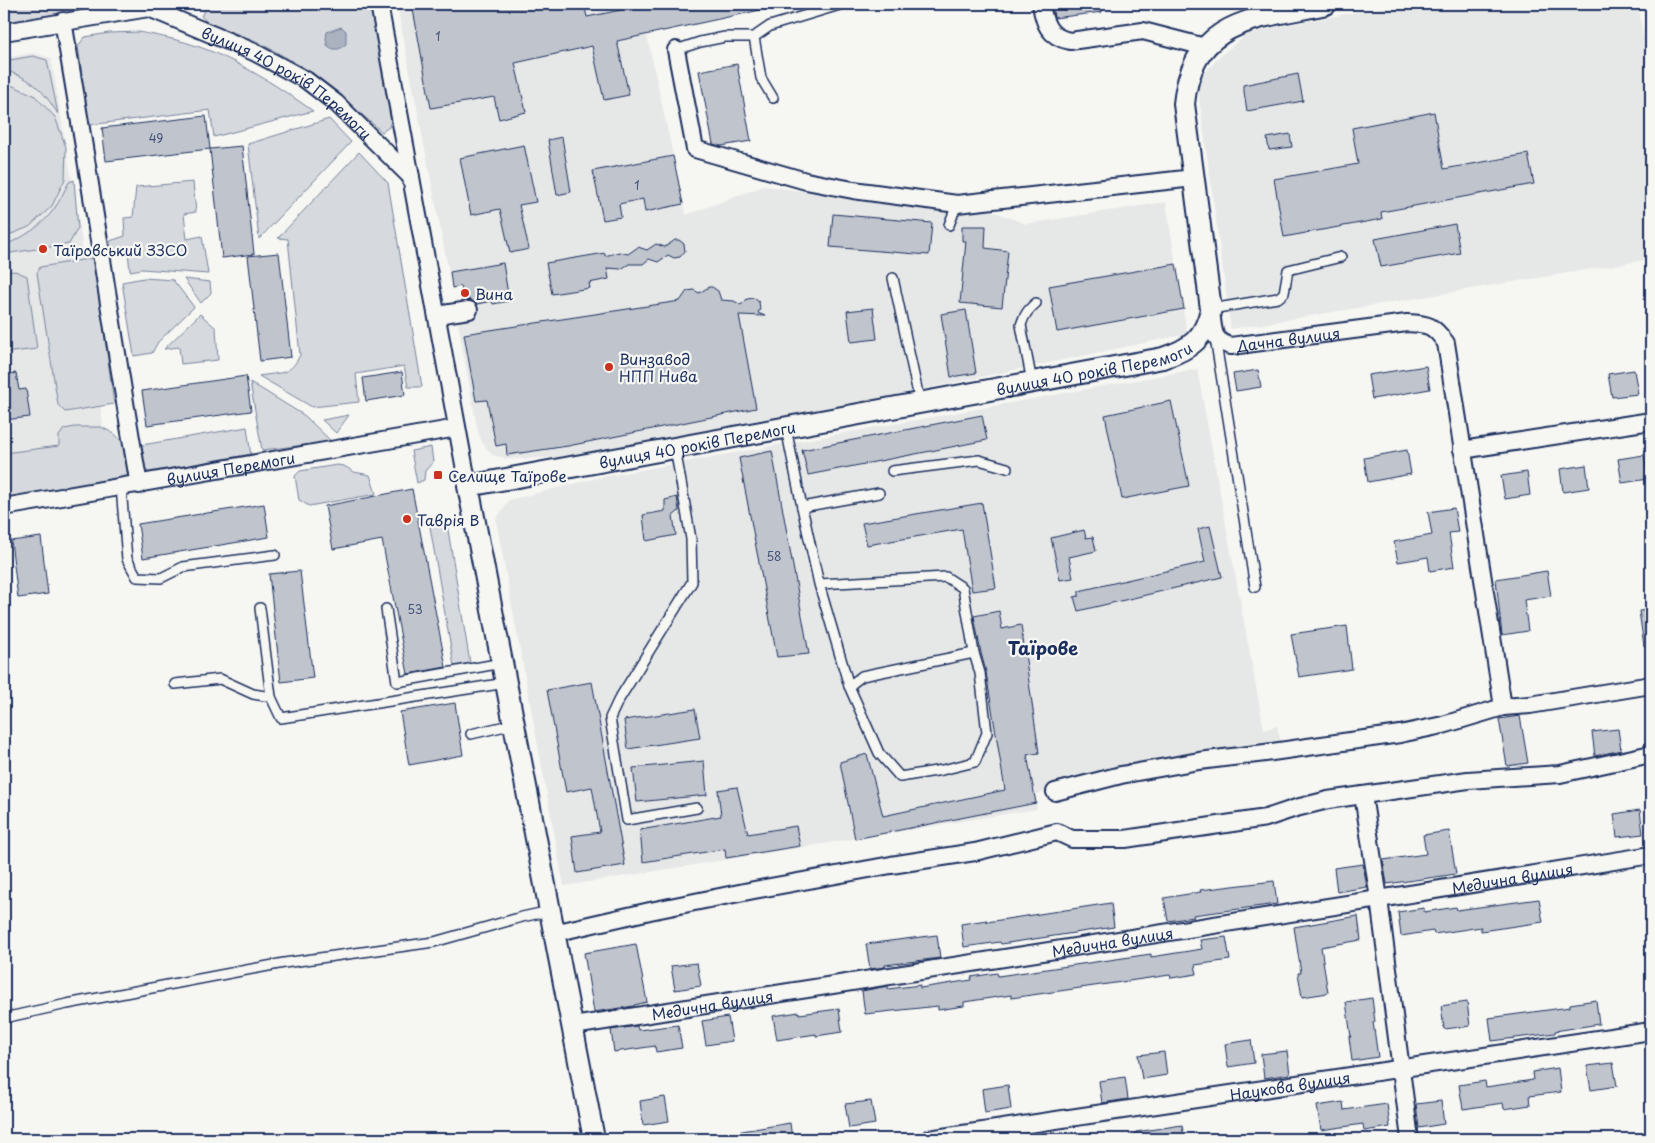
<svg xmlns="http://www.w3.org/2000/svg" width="1655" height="1143" font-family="'Playpen Sans',sans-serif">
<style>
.built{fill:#e6e7e7}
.green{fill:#d6d9dd;stroke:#78849e}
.water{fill:#abb2c0;stroke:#717e99}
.building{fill:#c0c4cd;stroke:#1b2f5e}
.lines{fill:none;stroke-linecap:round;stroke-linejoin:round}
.service-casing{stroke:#1b2f5e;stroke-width:12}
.minor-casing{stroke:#1b2f5e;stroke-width:20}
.tertiary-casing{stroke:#1b2f5e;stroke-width:24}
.service{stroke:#f6f6f2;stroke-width:9}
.minor{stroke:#f6f6f2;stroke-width:16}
.tertiary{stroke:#f6f6f2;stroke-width:20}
.poi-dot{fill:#c8321e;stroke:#f6f6f2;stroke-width:2}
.labels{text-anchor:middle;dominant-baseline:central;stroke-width:4.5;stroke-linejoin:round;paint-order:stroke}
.number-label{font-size:12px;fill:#44547a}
.street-label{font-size:15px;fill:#1b2f5e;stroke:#f6f6f2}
.poi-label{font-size:15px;fill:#1b2f5e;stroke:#f6f6f2;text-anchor:start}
.quarter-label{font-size:18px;font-weight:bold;fill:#1b2f5e;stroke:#f6f6f2}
</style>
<rect width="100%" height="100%" fill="#f6f6f2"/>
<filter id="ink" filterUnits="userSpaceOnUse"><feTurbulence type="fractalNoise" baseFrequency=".02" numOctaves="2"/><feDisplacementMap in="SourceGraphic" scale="10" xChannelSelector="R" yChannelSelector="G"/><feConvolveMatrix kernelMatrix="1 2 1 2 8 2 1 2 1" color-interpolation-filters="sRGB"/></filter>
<g filter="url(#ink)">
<g class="built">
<polygon points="408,4 640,4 686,215 764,186 951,211 987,209 1026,224 1166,202 1187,334 890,396 877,403 578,457 508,459 492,455 482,442 478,432 458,323 470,305 469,300 463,300 461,287 452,288 397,5"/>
<polygon points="1401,4 1638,4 1651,81 1651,259 1231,329 1197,82 1219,57 1246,35 1276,27"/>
<polygon points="33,53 51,58 80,228 108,470 4,487 4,58"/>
<polygon points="1197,369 1264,730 1277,726 1281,744 1035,794 1037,809 564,886 496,520 509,500 597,478"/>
</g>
<g class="green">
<polygon points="4,4 113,4 4,23"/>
<polygon points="230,4 371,4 391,121 389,127 382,132 342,97 287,58 256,41 208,23 201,16 206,8"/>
<path d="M139 32C154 35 170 38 184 42 230 55 275 84 313 111L214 137 210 110 89 125 78 46 85 37 109 33Z"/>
<path d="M33 56 47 60 58 114C42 89 33 79 4 70V61Z"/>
<polygon points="4,82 34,95 55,117 66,147 65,179 52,206 29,227 4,237"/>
<polygon points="329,119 351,142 259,239 248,144"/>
<path d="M359 152 388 183 422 387H408L404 366 356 374 359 402 312 407 259 376C281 372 290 376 300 355L288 239 278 238Z"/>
<path d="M74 180 78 228 69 244 4 254V245C22 239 43 225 54 209 60 201 64 191 69 182Z"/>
<polygon points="193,182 196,212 184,214 187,239 202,236 208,274 142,269 130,271 128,252 111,252 110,241 125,236 124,218 133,217 136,187"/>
<polygon points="94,258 114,404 65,412 58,405 37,273 40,267"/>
<polygon points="15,271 27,276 37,349 4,353 4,272"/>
<polygon points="144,278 173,280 194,307 158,342 152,353 134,356 122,282"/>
<polygon points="184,279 210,282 211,293 201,303"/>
<polygon points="200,314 216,328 218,360 181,364 179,347 164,349"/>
<polygon points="250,382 305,416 332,442 262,450"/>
<polygon points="349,415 336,433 322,420"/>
<polygon points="75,427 101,427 115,434 124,444 129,472 127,478 4,499 4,453 59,446 59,436 64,429"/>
<polygon points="247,427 251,456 151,474 145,469 142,445"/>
<polygon points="431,447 433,462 425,471 424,480 417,483 411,451"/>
<polygon points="337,465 344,466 354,472 370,475 376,494 309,506 299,500 295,476 300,471"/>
<polygon points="446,518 470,663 454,666 429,521"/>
</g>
<polygon class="water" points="341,27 346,31 346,44 339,49 332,49 327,45 326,39 327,32"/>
<g class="building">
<polygon points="412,4 584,4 587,17 650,4 765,4 765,9 617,41 629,95 604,100 592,46 515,63 526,112 499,119 494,97 431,108"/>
<polygon points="1052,4 1102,4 1102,12 1054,18"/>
<polygon points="737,64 751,141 721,146 713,144 699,71"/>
<polygon points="1298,74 1303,101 1247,111 1243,85"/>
<polygon points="1434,112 1444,169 1528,154 1534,184 1381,212 1382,219 1284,237 1274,179 1358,164 1352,128"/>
<polygon points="206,116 210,149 106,161 102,128"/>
<polygon points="1290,134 1292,147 1269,150 1267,138"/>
<polygon points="562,137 571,192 557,195 548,140"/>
<polygon points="524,145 536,202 519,205 529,249 510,253 500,209 471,215 460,158"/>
<polygon points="242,146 254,254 222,258 210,149"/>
<polygon points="673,156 683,204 645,212 643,199 619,204 621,217 603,220 593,171"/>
<polygon points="833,214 932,223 929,255 830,247"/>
<polygon points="1455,224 1460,253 1381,267 1375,239"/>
<polygon points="962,226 986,226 985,248 1008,251 1002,307 960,303 966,241 962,241"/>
<polygon points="675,240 679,240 684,244 685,251 680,257 674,258 668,255 658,262 649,259 643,264 629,264 621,269 607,268 609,279 589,283 590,288 552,294 546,263 605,253 605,256 619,252 628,254 638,247 647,250 656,244 665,247"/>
<polygon points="279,253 291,357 260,361 248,256"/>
<polygon points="503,263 509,301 493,304 492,301 477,304 469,299 464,300 461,286 452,288 450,272"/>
<polygon points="1176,264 1184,309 1057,332 1049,286"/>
<polygon points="709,287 712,287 718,291 721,300 734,301 741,305 747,299 754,298 759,302 760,309 758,313 765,316 739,315 756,408 568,446 507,455 506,444 496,446 487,400 476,401 464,334 680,301 687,291 694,290 699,293"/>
<polygon points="873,308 877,339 851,342 847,311"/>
<polygon points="966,310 976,373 951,377 941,314"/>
<polygon points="1426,366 1430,389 1372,399 1368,375"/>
<polygon points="1258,370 1261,387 1236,391 1233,374"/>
<polygon points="1634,370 1638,394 1612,397 1608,374"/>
<polygon points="402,372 405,395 366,401 363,378"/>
<polygon points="16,373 19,390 26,389 30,417 4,420 4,375"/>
<polygon points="246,376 251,411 147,425 142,391"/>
<polygon points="1171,401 1189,486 1122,499 1105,415"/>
<polygon points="982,415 987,440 808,475 802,450"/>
<polygon points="1407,450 1411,474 1368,482 1364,458"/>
<polygon points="772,451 809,654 777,657 739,458"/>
<polygon points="1644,455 1648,479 1622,483 1618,459"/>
<polygon points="1586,465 1589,488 1563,492 1560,469"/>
<polygon points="1527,472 1530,495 1505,499 1501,476"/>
<polygon points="412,489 446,667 408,674 382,540 333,549 325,506"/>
<polygon points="677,497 679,511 673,516 676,535 646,541 643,515 665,511 665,500"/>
<polygon points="982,503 996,588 972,591 962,529 867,545 862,523"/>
<polygon points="264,504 269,537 143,558 138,524"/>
<polygon points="1454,508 1458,532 1449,533 1454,567 1430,571 1428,557 1398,562 1394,542 1432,535 1428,512"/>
<polygon points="1210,526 1222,577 1078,611 1074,597 1079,596 1079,591 1205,562 1198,529"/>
<polygon points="1084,530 1086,538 1093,537 1096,551 1069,557 1073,578 1060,580 1051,538"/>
<polygon points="41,537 48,594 18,598 11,541"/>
<polygon points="300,571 313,678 281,682 269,574"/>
<polygon points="1547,571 1551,596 1524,600 1528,631 1502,635 1496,579"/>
<polygon points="1651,610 1651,645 1644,646 1639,611"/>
<polygon points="999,611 1002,629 1021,625 1039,753 1027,755 1036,803 855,839 840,762 867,754 883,816 1005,790 986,672 981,653 974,616"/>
<polygon points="1347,626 1352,669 1299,677 1291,634"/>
<polygon points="592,682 625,865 577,873 572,836 600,832 592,787 566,792 547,690"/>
<polygon points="455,703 463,755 409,765 400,712"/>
<polygon points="695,709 700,738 628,749 624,720"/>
<polygon points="1520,716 1528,763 1507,766 1499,719"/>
<polygon points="1618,729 1621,750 1595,756 1592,732"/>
<polygon points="704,761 707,795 637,802 633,768"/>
<polygon points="737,787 748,834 796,826 800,846 726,858 725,849 643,862 640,830 721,816 718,790"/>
<polygon points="1640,810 1643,834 1617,837 1614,814"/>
<polygon points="1449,831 1456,874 1387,884 1383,860 1426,854 1423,835"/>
<polygon points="1363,864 1367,887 1337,892 1334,868"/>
<polygon points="1274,881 1277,904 1193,915 1194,917 1168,921 1164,898 1201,892 1200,890"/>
<polygon points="1539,899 1543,922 1481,931 1481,927 1434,934 1433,931 1401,936 1398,912 1424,908 1424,912 1456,907 1457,910"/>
<polygon points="1111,903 1114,927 1001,944 1000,942 964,947 961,924 987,920 987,922"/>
<polygon points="1358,916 1361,940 1321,947 1328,993 1302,997 1298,973 1301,973 1294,927"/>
<polygon points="937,935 940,958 885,965 885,967 870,969 866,944"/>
<polygon points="1226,937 1230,960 1195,965 1197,974 1171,978 1170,975 1011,998 1011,995 964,1002 964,1006 938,1010 938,1006 865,1014 862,991 888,986 888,989 920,985 920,988 972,980 971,977 997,973 998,976 1151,954 1151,957 1202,949 1200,940"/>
<polygon points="636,944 647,1002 634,1005 634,1006 594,1012 584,953"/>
<polygon points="697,963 701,986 675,990 671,966"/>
<polygon points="1372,998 1375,1022 1373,1022 1378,1057 1352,1061 1349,1037 1351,1037 1346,1002"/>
<polygon points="1596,1000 1599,1024 1555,1031 1555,1033 1492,1041 1489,1018 1570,1007 1570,1004"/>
<polygon points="1467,1002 1470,1026 1444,1029 1441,1006"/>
<polygon points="839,1009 842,1032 816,1036 816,1034 777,1040 773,1016 799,1012 799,1014"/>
<polygon points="728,1017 732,1041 706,1045 702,1021"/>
<polygon points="678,1025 682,1048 656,1052 655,1046 614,1052 611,1030 637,1026 638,1030"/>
<polygon points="1251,1040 1254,1063 1228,1067 1225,1044"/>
<polygon points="1287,1051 1290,1074 1264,1078 1261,1054"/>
<polygon points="1164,1052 1167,1075 1142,1079 1138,1055"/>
<polygon points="1613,1063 1617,1086 1591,1090 1587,1066"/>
<polygon points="1558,1068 1561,1092 1529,1096 1530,1105 1504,1109 1503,1103 1463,1109 1459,1085 1485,1081 1486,1087 1533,1080 1532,1072"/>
<polygon points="1125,1077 1128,1099 1102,1103 1099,1081"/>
<polygon points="1008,1085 1011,1109 985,1113 982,1089"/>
<polygon points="665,1097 669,1121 643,1125 640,1101"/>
<polygon points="871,1101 875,1124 849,1128 845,1104"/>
<polygon points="1441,1101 1444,1124 1419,1128 1416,1104"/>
<polygon points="1343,1102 1344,1110 1387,1104 1390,1127 1364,1131 1363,1124 1321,1130 1317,1106"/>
<polygon points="790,1123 792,1139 737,1139 736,1132"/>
<polygon points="1182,1125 1184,1139 1136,1139 1136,1132"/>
</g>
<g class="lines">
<defs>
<g id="service">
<polyline points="754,37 770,26 843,4"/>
<polyline points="676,50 700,42 725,37 754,37 761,78 773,98"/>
<polyline points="949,225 957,204"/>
<polyline points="893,278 920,403"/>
<polyline points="1211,309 1278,298 1284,293 1288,270 1341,257"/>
<polyline points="1215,337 1255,587"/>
<path d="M1032 382 1021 325C1024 315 1028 310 1036 303"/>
<polyline points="786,428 802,507 879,493"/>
<polyline points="675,448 691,539 692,582 618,701 610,718 627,820 697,808"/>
<polyline points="892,471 979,460 1007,468"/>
<polyline points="121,487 127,559 137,577 161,578 183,567 275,555"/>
<polyline points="802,507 819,584 946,577 963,588 974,653 980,673 987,733 975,762 942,770 900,777 879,753 849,686 819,584"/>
<polyline points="260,608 271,697 281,718 506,683"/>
<polyline points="386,609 397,682 502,663"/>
<polyline points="175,684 220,679 253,694 271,697"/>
<polyline points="849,686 862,676 974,653"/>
<polyline points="471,734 514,724"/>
<polyline points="4,1018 67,1004 284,963 434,942 522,917 550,911"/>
</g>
<g id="minor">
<polyline points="379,4 468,486"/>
<path d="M1041 4C1044 24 1049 37 1070 41L1143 31 1205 47"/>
<path id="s1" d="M149 8 254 52 306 80 336 103 411 177"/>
<path d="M63 21C90 176 112 331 139 485"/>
<polyline points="4,32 173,4"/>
<polyline points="676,50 695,149 806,181 853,190 957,204 1194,178"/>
<path id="s2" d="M1211 312C1214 329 1211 341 1231 346L1407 323C1429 324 1433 325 1446 343L1503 707"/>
<polyline points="437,315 469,310"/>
<polyline points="1462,450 1651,421"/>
<path id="s3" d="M4 507 457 428"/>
<polyline points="1055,792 1121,775 1199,761 1265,753 1400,734 1443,725 1503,707 1530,705 1651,685"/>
<polyline points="1363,795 1379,899 1410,1139"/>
<polyline points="554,933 650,911 754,890 891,865 975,852 1057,832 1072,839 1125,839 1266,818 1296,808 1328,800 1468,780 1560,774 1651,754"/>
<path id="s4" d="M573 1026 1379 899 1651 855"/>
<path id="s5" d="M929 1139 1651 1031"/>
</g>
<g id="tertiary">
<path id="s6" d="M594 1139 468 486 1163 358C1191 349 1205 338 1211 309L1184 104C1192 18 1258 19 1326 4"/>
</g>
</defs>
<use href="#service" class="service-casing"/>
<use href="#minor" class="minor-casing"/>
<use href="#tertiary" class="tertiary-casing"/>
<use href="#service" class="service"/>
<use href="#minor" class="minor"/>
<use href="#tertiary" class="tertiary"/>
</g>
</g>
<g class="poi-dot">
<circle cx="43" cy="249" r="5"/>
<circle cx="465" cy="293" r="5"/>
<circle cx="609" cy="367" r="5"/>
<rect x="433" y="470" width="10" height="10" rx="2.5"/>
<circle cx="407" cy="519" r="5"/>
</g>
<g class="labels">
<g class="number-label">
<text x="438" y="36">1</text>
<text x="156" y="138">49</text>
<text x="637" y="185">1</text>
<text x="774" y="556">58</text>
<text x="415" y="609">53</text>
</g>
<g class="street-label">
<text stroke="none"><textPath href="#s1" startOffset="158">вулиця 40 років Перемоги</textPath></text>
<text stroke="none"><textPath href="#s2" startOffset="101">Дачна вулиця</textPath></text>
<text stroke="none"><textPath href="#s6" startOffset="1302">вулиця 40 років Перемоги</textPath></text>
<text stroke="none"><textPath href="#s6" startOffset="898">вулиця 40 років Перемоги</textPath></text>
<text stroke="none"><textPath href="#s3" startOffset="230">вулиця Перемоги</textPath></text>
<text stroke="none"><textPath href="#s4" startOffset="951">Медична вулиця</textPath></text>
<text stroke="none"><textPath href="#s4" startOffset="546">Медична вулиця</textPath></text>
<text stroke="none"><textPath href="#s4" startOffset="141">Медична вулиця</textPath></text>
<text stroke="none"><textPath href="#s5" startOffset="365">Наукова вулиця</textPath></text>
</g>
<g class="poi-label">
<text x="53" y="249">Таїровський ЗЗСО</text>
<text x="475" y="293">Вина</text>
<text x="619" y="358">Винзавод<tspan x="619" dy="17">НПП Нива</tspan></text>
<text x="448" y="475">Селище Таїрове</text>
<text x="417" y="519">Таврія В</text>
</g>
<g class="quarter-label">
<text x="1043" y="647">Таїрове</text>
</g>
</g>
<rect width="1655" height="1143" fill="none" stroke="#f6f6f2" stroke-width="20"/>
<rect x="10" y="10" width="1635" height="1123" fill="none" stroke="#1b2f5e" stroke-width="2" filter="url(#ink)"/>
</svg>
